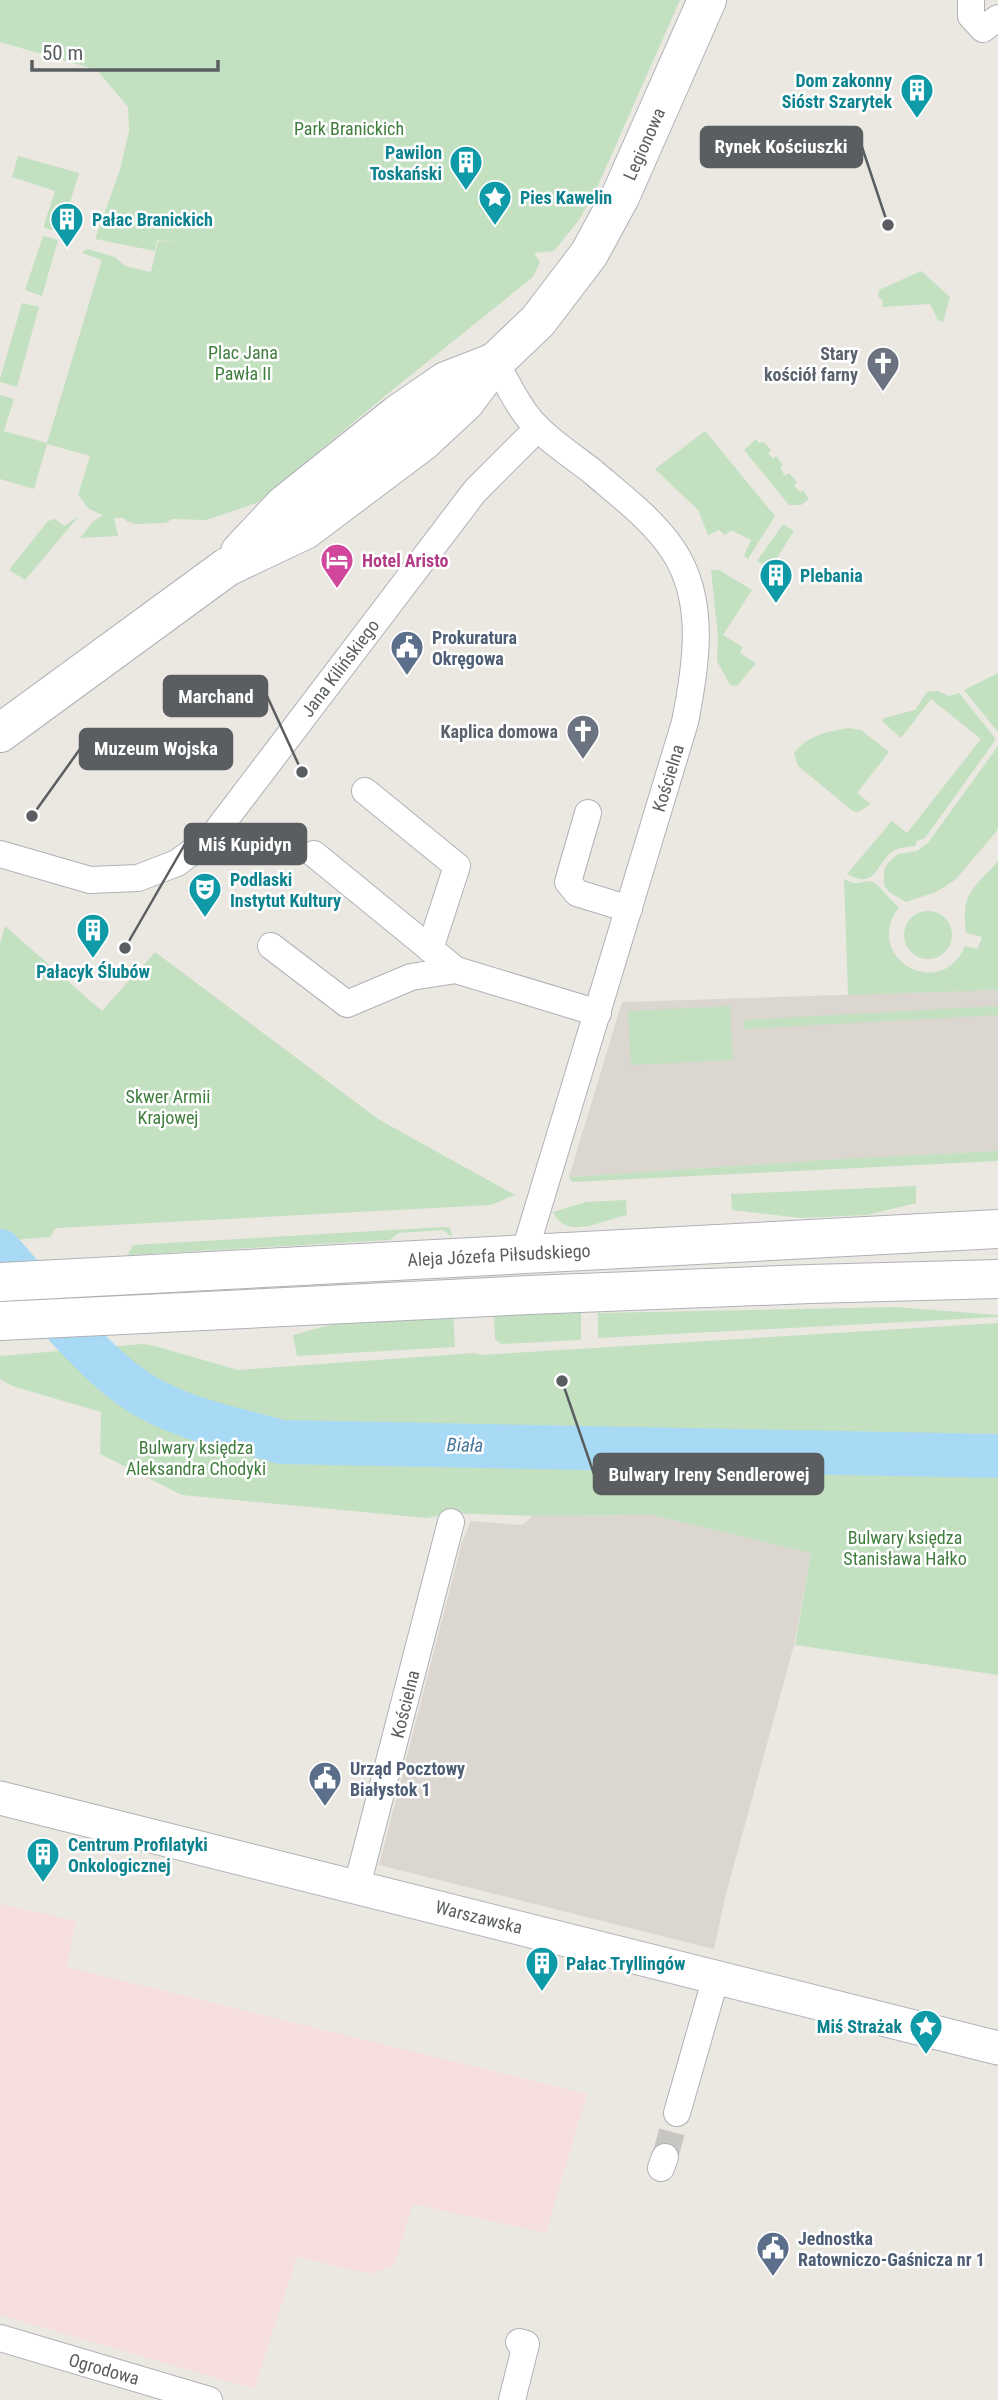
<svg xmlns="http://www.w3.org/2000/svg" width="998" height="2400" font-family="'Roboto Condensed',sans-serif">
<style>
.education{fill:#dbd7d0}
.medical{fill:#f7dfde}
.green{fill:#c3e0c1}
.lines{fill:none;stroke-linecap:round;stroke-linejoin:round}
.river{stroke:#a8d9f5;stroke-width:44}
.minor-tunnel{stroke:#c7c6c2;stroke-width:26;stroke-dasharray:26 13;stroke-linecap:butt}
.minor-casing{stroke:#afb2b6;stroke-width:28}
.tertiary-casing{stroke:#afb2b6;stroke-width:35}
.secondary-casing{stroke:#aeb2b6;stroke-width:40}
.minor{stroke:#fff;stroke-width:26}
.tertiary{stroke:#fff;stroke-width:33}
.secondary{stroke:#fff;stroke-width:38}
.labels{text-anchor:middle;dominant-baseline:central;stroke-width:5;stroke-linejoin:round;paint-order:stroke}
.culture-label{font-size:18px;font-weight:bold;fill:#0d838f;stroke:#fff;text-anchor:start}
.park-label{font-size:18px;fill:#3f7d3d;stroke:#fff}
.street-label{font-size:18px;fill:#5a5e61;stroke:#fff}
.worship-label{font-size:18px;font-weight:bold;fill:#5b616d;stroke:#fff;text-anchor:end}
.hotel-label{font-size:18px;font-weight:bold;fill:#b23c85;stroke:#fff;text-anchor:start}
.service-label{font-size:18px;font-weight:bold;fill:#4e5e75;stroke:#fff;text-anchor:start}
.water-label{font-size:19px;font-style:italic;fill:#45769c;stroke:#fff}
.leader{fill:none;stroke:#5a5e61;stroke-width:2.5}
.callout-dot{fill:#5a5e61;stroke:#fff;stroke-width:2.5}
.callout{fill:#5a5e61;stroke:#5a5e61;stroke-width:2.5}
.callout-label{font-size:19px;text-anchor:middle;font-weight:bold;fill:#fff}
</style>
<rect width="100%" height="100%" fill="#ebe8e2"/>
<g class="education">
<polygon points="998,990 998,1151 839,1159 569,1177 622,1002"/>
<polygon points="652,1515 811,1553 794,1645 726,1894 714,1949 379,1865 462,1542 471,1521 522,1525 533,1516"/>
</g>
<polygon class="medical" points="0,1904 76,1921 66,1967 587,2094 546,2233 413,2204 394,2265 370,2274 297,2257 254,2389 0,2315"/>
<g class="green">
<polygon points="0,0 680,0 596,190 579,220 554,251 534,253 540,262 533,277 385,396 257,503 206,520 172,519 166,523 135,524 126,521 124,518 114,518 118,536 80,538 93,522 103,515 89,509 78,495 90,456 47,444 34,489 0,479 0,395 14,399 4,431 47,443 102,260 82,253 87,249 115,257 125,266 151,272 158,241 176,242 157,240 155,251 95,239 120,170 129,131 128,107 97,70 0,42"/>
<polygon points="18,156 79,173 61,232 45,228 44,225 55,191 12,177"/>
<polygon points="43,236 58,240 42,296 25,290"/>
<polygon points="921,271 950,297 943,322 938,320 930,304 882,307 883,301 878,296 879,290"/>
<polygon points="22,303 39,307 17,387 0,382 0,379"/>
<polygon points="705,431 775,516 748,559 744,556 751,540 731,530 725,535 719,530 708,535 698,510 655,469"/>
<polygon points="756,439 759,443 764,442 771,450 768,453 773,459 776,456 783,465 780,468 785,476 789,473 797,482 794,485 800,492 803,490 809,499 801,505 789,505 744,450"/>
<polygon points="79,516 25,580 9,570 48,521 55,519 64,526"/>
<polygon points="783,524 794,531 770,569 757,561"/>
<polygon points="711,570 719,570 752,590 723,635 743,647 740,653 756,663 737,686 730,685 717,661 718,637"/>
<polygon points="998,673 998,732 964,690"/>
<path d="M938 691 949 696 959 693 995 738 994 742 925 838 917 841 915 846C909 847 902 847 897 849 876 858 879 892 847 874L892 821 907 833 981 739 931 699 901 738 883 722 882 720 884 718 915 710 927 692Z"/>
<path d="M848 728 861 730 889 752 857 793 871 804 858 812 853 811 798 766 794 754C806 735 828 732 848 728Z"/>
<polygon points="998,746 998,828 996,832 955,880 936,892 906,902 889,892 884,885 884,870 888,863 898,854 917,851 928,843"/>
<path d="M998 861V990L848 995 844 879C859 888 862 879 873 882 878 884 893 903 899 907 861 958 941 1003 965 946L978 949 982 937 966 933C961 891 973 890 998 861Z"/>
<circle cx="928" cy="935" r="24"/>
<polygon points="5,926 102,1011 155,952 378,1119 515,1195 491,1205 56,1228 50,1237 0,1241 0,944"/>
<polygon points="730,1006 733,1060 631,1065 628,1011"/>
<polygon points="998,1006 998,1015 744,1029 744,1020"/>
<polygon points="998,1151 998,1161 572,1182 569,1177 839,1159"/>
<polygon points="916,1186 916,1203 867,1215 801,1218 732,1210 731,1194"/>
<path d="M626 1200 627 1215C604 1219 567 1242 553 1212L586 1202Z"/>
<polygon points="444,1227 450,1228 452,1237 443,1230 398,1233 390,1240 128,1255 133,1245"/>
<polygon points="896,1307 998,1315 998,1317 598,1338 598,1313"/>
<polygon points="581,1313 581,1339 578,1340 501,1344 495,1339 494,1314"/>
<polygon points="453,1314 455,1347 297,1356 293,1335 344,1321"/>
<polygon points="998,1323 998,1675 795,1645 811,1553 652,1515 533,1516 450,1513 427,1518 182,1495 100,1454 101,1412 12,1386 0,1379 0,1356 143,1344 155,1346 238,1370 475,1353 481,1355"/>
</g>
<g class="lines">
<path class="river" d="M0 1251C40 1295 90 1361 140 1393 181 1419 235 1429 282 1442L998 1456"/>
<polyline class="minor-tunnel" points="665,2157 677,2113"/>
<defs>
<g id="minor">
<polyline points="971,0 971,16 983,29 998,18"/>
<path d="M495 362C506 380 515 401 528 417 543 437 573 456 593 472 621 496 653 520 673 550 707 601 696 666 685 722L524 1254"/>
<polyline points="365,791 457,866 430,949"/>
<polyline points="588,813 568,882 577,893 629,909"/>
<polyline points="0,854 90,880 138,878 177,863 212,837 475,491 538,428"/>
<polyline points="314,854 456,970 598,1013"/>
<polyline points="271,946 347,1004 411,977 456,970"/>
<polyline points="357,1886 451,1522"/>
<polyline points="677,2113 716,1977"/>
<polyline points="661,2168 665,2157"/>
<polyline points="0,2338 209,2400"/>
<polyline points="512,2400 526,2344 519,2342"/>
</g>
<polyline id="tertiary" points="0,1798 998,2048"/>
<g id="secondary">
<polyline points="240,552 284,505 398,414 446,381 495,362"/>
<polyline points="0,733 227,567 305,530 422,442 465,402 495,362 538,321 589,254 620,197 707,0"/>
<polyline points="0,1282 998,1229"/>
<polyline points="0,1321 529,1295 810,1284 998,1279"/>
</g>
</defs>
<use href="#minor" class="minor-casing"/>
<use href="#tertiary" class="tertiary-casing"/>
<use href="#secondary" class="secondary-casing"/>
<use href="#minor" class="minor"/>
<use href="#tertiary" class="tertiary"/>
<use href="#secondary" class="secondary"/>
</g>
<defs>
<symbol id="building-pin" viewBox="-11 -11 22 30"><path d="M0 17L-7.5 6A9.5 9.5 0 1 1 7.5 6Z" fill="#0f9aa8" stroke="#fff"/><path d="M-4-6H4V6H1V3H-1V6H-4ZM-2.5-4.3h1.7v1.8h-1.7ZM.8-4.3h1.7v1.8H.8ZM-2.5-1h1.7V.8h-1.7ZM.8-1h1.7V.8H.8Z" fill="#fff"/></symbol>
<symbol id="sight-pin" viewBox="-11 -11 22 30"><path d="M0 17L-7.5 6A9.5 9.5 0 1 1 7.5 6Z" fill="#0f9aa8" stroke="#fff"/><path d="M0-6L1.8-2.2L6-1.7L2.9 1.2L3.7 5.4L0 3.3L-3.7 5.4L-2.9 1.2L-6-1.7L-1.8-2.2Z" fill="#fff"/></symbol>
<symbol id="church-pin" viewBox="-11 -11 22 30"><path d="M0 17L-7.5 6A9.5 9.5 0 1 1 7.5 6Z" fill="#6b7280" stroke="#fff"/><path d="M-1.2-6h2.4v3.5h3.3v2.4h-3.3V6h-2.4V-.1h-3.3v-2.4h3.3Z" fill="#fff"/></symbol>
<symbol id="hotel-pin" viewBox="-11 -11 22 30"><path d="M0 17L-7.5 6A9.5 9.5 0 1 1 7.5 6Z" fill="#d1479c" stroke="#fff"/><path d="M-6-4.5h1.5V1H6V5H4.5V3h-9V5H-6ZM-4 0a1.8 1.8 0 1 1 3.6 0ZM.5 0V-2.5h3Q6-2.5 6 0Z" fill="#fff"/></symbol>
<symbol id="civic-pin" viewBox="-11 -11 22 30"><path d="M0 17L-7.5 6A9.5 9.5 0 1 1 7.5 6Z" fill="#5c6f8a" stroke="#fff"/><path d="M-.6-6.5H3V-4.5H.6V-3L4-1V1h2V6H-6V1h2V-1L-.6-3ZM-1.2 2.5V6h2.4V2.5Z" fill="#fff"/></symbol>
<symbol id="theatre-pin" viewBox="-11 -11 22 30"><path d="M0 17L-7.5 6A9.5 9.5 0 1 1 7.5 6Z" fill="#0f9aa8" stroke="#fff"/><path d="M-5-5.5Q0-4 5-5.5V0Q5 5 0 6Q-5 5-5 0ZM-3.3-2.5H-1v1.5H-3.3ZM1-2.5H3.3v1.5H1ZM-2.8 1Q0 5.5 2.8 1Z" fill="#fff"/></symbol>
</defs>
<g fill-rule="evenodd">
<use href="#building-pin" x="898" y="71" width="38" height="52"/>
<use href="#building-pin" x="447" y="143" width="38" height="52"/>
<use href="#sight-pin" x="476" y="178" width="38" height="52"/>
<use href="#building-pin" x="48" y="200" width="38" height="52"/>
<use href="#church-pin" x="864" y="344" width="38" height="52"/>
<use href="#hotel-pin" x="318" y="541" width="38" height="52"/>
<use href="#building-pin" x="757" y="556" width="38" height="52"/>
<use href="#civic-pin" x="388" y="628" width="38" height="52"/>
<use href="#church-pin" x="564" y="712" width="38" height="52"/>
<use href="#theatre-pin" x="186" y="870" width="38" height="52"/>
<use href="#building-pin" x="74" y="911" width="38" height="52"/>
<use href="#civic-pin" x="306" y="1759" width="38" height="52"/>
<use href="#building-pin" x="24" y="1835" width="38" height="52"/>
<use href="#building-pin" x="523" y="1944" width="38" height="52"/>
<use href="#sight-pin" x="907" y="2007" width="38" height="52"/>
<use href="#civic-pin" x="754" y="2229" width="38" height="52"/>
</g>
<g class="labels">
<g class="culture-label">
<text x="892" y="80" text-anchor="end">Dom zakonny<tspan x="892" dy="21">Sióstr Szarytek</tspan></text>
<text x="442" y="152" text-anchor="end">Pawilon<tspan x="442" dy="21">Toskański</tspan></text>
<text x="520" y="197">Pies Kawelin</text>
<text x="92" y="219">Pałac Branickich</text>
<text x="800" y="575">Plebania</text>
<text x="230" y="879">Podlaski<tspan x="230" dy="21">Instytut Kultury</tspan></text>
<text x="93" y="971" text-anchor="middle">Pałacyk Ślubów</text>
<text x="68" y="1844">Centrum Profilatyki<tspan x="68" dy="21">Onkologicznej</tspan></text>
<text x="566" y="1963">Pałac Tryllingów</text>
<text x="902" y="2026" text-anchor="end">Miś Strażak</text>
</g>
<g class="park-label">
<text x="349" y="128">Park Branickich</text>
<text x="243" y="352">Plac Jana<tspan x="243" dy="21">Pawła II</tspan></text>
<text x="168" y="1096">Skwer Armii<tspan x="168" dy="21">Krajowej</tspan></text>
<text x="196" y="1447">Bulwary księdza<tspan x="196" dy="21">Aleksandra Chodyki</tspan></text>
<text x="905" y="1537">Bulwary księdza<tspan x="905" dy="21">Stanisława Hałko</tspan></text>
</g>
<g class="street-label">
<text transform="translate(644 144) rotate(-66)">Legionowa</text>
<text transform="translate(340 668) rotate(-53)">Jana Kilińskiego</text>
<text transform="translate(668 778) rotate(-73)">Kościelna</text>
<text transform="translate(499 1255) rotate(-3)">Aleja Józefa Piłsudskiego</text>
<text transform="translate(405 1704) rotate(-76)">Kościelna</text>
<text transform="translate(479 1917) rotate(14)">Warszawska</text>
<text transform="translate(104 2369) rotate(16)">Ogrodowa</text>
</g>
<g class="worship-label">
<text x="858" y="353">Stary<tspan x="858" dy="21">kościół farny</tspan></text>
<text x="558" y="731">Kaplica domowa</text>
</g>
<g class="hotel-label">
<text x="362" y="560">Hotel Aristo</text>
</g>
<g class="service-label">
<text x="432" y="637">Prokuratura<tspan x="432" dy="21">Okręgowa</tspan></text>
<text x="350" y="1768">Urząd Pocztowy<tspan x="350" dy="21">Białystok 1</tspan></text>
<text x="798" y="2238">Jednostka<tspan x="798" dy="21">Ratowniczo-Gaśnicza nr 1</tspan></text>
</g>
<g class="water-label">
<text transform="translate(465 1445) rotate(1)">Biała</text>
</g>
</g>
<path class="leader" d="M888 225L862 147M302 772L267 696M32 816L80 749M125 948L185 844M562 1381L594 1474"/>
<g class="callout-dot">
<circle cx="888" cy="225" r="7"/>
<circle cx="302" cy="772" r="7"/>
<circle cx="32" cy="816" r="7"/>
<circle cx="125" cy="948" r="7"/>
<circle cx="562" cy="1381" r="7"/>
</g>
<g class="callout">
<rect x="701" y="127" width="161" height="40" rx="7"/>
<rect x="164" y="676" width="103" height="40" rx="7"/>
<rect x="80" y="729" width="152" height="40" rx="7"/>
<rect x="185" y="824" width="121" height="40" rx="7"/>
<rect x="594" y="1454" width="229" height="40" rx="7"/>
</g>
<g class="callout-label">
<text x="781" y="153">Rynek Kościuszki</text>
<text x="216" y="703">Marchand</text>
<text x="156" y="755">Muzeum Wojska</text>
<text x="245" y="851">Miś Kupidyn</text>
<text x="709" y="1481">Bulwary Ireny Sendlerowej</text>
</g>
<path d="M32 60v10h186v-10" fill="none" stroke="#5a5e61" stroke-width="3.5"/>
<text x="42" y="60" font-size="21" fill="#5a5e61" stroke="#ffffff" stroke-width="5" paint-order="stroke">50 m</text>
</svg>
